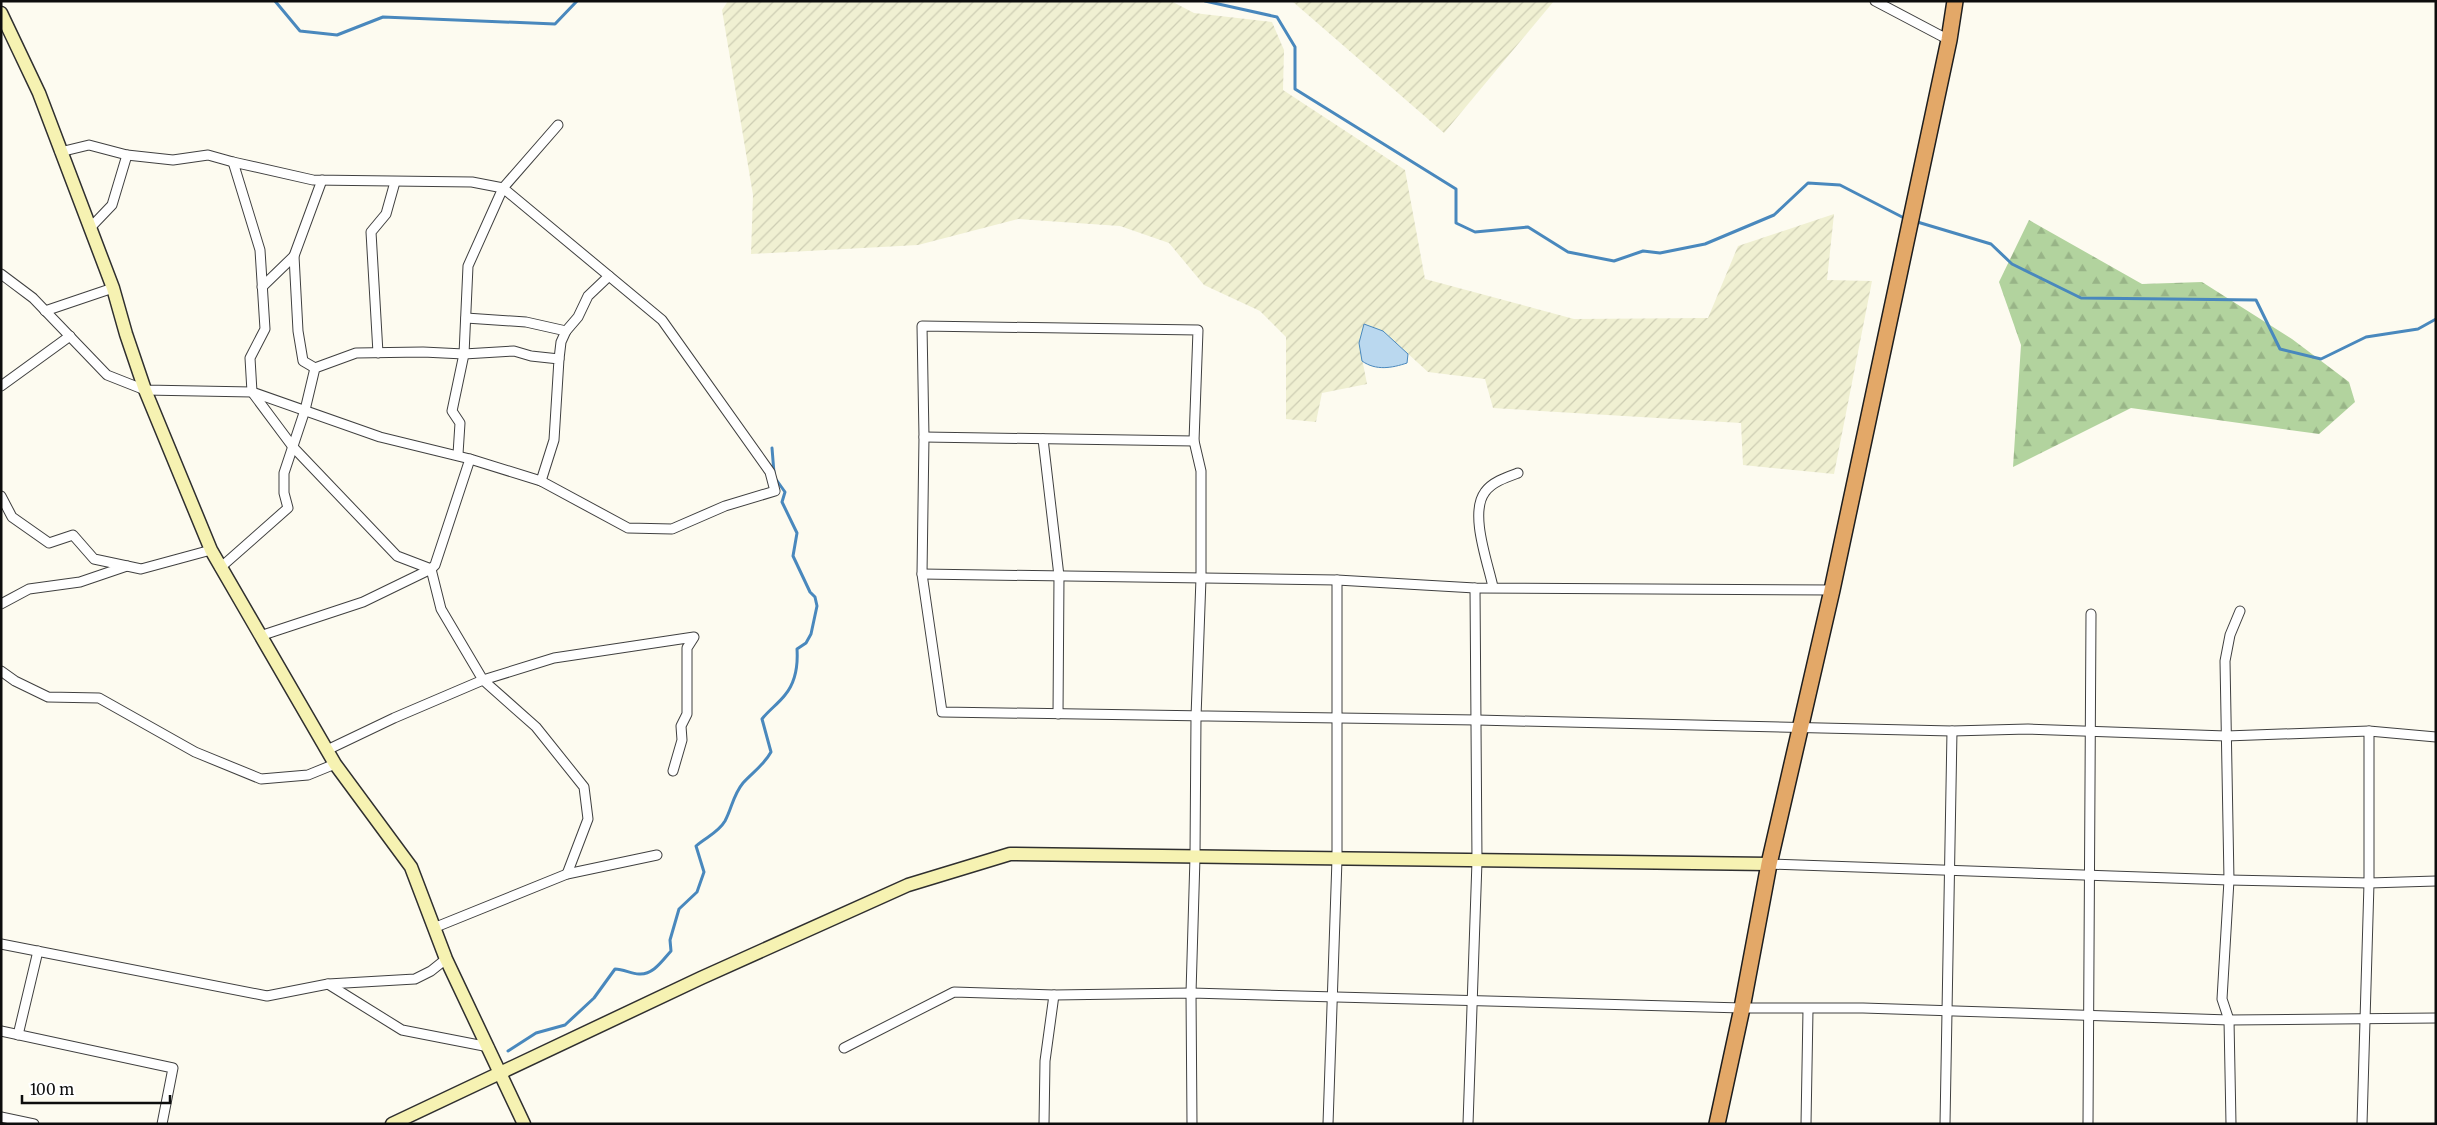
<svg xmlns="http://www.w3.org/2000/svg" width="2437" height="1125" font-family="Merriweather,serif">
<style>
.farmland{fill:url(#farmland-furrows)}
.forest{fill:url(#forest-firs)}
.water{fill:#bad8ef;stroke:#4988bd}
.lines{fill:none;stroke-linecap:round;stroke-linejoin:round}
.stream{stroke:#4988bd;stroke-width:3}
.street-casing{stroke:#404040;stroke-width:11}
.secondary-casing{stroke:#2f2f2f;stroke-width:15}
.highway-casing{stroke:#1e1e1e;stroke-width:18}
.street{stroke:#fff;stroke-width:9}
.secondary{stroke:#f6f2b2;stroke-width:12}
.highway{stroke:#e3a868;stroke-width:15}
</style>
<defs>
<pattern id="farmland-furrows" width="10" height="10" patternUnits="userSpaceOnUse" patternTransform="scale(1.25)"><rect width="10" height="10" fill="#f0f0d2"/><path d="M-1 1l2-2M0 10L10 0M9 11l2-2" fill="none" stroke="#cdcdb3"/></pattern>
<pattern id="forest-firs" width="22" height="20" patternUnits="userSpaceOnUse" patternTransform="scale(1.25)"><rect width="22" height="20" fill="#b2d39e"/><path d="M5 1l3.5 6h-7zM16 11l3.5 6h-7z" fill="#98b487"/></pattern>
</defs>
<rect width="100%" height="100%" fill="#fdfbf0"/>
<g class="farmland">
<polygon points="728,1 1171,1 1194,13 1272,22 1284,50 1283,90 1405,170 1425,279 1574,319 1708,318 1738,246 1834,214 1827,280 1872,281 1834,474 1743,465 1741,423 1493,408 1485,379 1428,372 1383,331 1359,343 1367,384 1322,393 1316,422 1286,419 1286,337 1260,311 1204,285 1169,243 1120,226 1018,219 918,245 751,254 753,195 722,10"/>
<polygon points="1292,1 1554,1 1444,133"/>
</g>
<polygon class="forest" points="2029,220 2142,284 2202,282 2292,339 2349,382 2355,402 2319,434 2131,408 2013,467 2021,345 1999,282"/>
<path class="water" d="M1364 324 1383 331 1408 354 1407 363C1392 368 1376 371 1362 361L1359 343Z"/>
<g class="lines">
<g class="stream">
<polyline points="275,1 300,31 337,35 383,17 555,24 577,1"/>
<polyline points="1205,1 1277,17 1295,47 1295,89 1456,189 1456,223 1475,232 1528,227 1568,252 1614,261 1643,251 1660,253 1705,244 1774,215 1808,183 1840,185 1906,219"/>
<polyline points="1914,221 1991,244 2012,264 2081,298 2256,300 2280,349 2321,359 2366,337 2418,329 2436,319"/>
<polyline points="772,448 774,473"/>
<path d="M508 1051 536 1033 565 1025 594 998 615 969C624 969 631 974 639 974 653 975 662 961 671 951L670 940 679 909 697 892 704 872 696 846C706 837 718 833 725 821 732 808 733 795 743 783 753 772 764 765 771 752L762 719C769 710 778 704 785 695 796 682 798 665 797 649L806 643 811 634 817 606 815 597 810 592 793 556 797 533 782 502 785 492 775 478"/>
</g>
<defs>
<g id="street">
<polyline points="1875,1 1949,40"/>
<polyline points="60,152 89,145 127,155 173,160 208,155 233,162"/>
<polyline points="91,227 112,205 127,155"/>
<polyline points="1,274 33,298 107,375 145,390 252,392 380,437 470,459 435,565 431,569 441,609 483,680 554,658 694,637 687,648 687,714 681,726 682,740 673,771"/>
<polyline points="262,287 294,256"/>
<polyline points="45,311 113,288"/>
<polyline points="466,318 526,322 566,331 561,342 559,359"/>
<polyline points="566,331 578,317 588,296 609,276"/>
<polyline points="378,353 371,232 386,214 395,182"/>
<polyline points="315,368 303,361 298,331 294,256 322,180"/>
<polyline points="1,386 70,336"/>
<polyline points="924,437 1194,441"/>
<polyline points="1043,439 1059,576 1058,714"/>
<polyline points="458,454 460,423 452,411 464,354 468,266 503,188 662,320 770,472 775,491 725,506 672,529 628,528 541,481 470,459"/>
<polyline points="1,496 12,517 49,543 73,535 94,559 127,566 80,582 29,589 1,604"/>
<polyline points="127,566 141,569 211,550"/>
<polyline points="220,568 288,508 284,493 284,473 305,410 315,368 356,353 423,352 464,354 514,351 531,356 559,359 554,440 541,481"/>
<polyline points="922,574 1337,580 1475,588 1832,590"/>
<path d="M1493 587C1488 563 1469 513 1485 492 1492 482 1507 477 1518 473"/>
<polyline points="260,636 363,602 431,569 397,556 293,447 252,392 250,358 265,329 260,250 233,162 313,180 472,182 503,188 558,125"/>
<polyline points="1,671 15,681 48,697 99,698 195,752 261,779 308,775 335,764"/>
<polyline points="327,750 394,718 483,680 536,727 584,787 588,819 567,874"/>
<polyline points="1769,864 2229,880 2369,883 2436,881"/>
<polyline points="436,927 567,874 657,855"/>
<polyline points="1,944 267,996 328,984 415,979 431,971 446,959"/>
<polyline points="328,984 402,1030 489,1047"/>
<polyline points="1,1031 173,1068 162,1124"/>
<polyline points="18,1035 38,951"/>
<polyline points="844,1048 954,992 1054,995 1191,993 1742,1008 1863,1008 2229,1020 2436,1018"/>
<polyline points="1,1117 34,1124"/>
<polyline points="1044,1124 1045,1061 1054,995"/>
<polyline points="1192,1124 1191,993 1195,857 1196,717 1201,578 1201,471 1194,441 1198,330 922,326 924,437 922,574 942,712 1477,720 1952,731 2028,729 2226,736 2369,731 2436,737"/>
<polyline points="1328,1124 1337,859 1337,580"/>
<polyline points="1468,1124 1477,861 1475,588"/>
<polyline points="1806,1124 1808,1010"/>
<polyline points="1945,1124 1952,731"/>
<polyline points="2088,1124 2091,614"/>
<polyline points="2231,1124 2229,1020 2222,999 2229,880 2225,661 2230,635 2240,611"/>
<polyline points="2362,1124 2369,883 2369,731"/>
</g>
<g id="secondary">
<polyline points="1,13 39,93 113,288 126,334 145,390 211,550 335,764 411,867 446,959 524,1124"/>
<polyline points="392,1124 701,978 908,885 1010,854 1769,864"/>
</g>
<polyline id="highway" points="1717,1124 1742,1008 1769,864 1832,590 1949,40 1955,1"/>
</defs>
<use href="#street" class="street-casing"/>
<use href="#secondary" class="secondary-casing"/>
<use href="#highway" class="highway-casing"/>
<use href="#street" class="street"/>
<use href="#secondary" class="secondary"/>
<use href="#highway" class="highway"/>
</g>
<rect width="2437" height="1125" fill="none" stroke="#0d0d0d" stroke-width="5"/>
<path d="M22 1095v8h148v-8" fill="none" stroke="#0d0d0d" stroke-width="2.5"/>
<text x="30" y="1095" font-size="15" fill="#0d0d0d" stroke="#ffffff" stroke-width="4" paint-order="stroke">100 m</text>
</svg>
